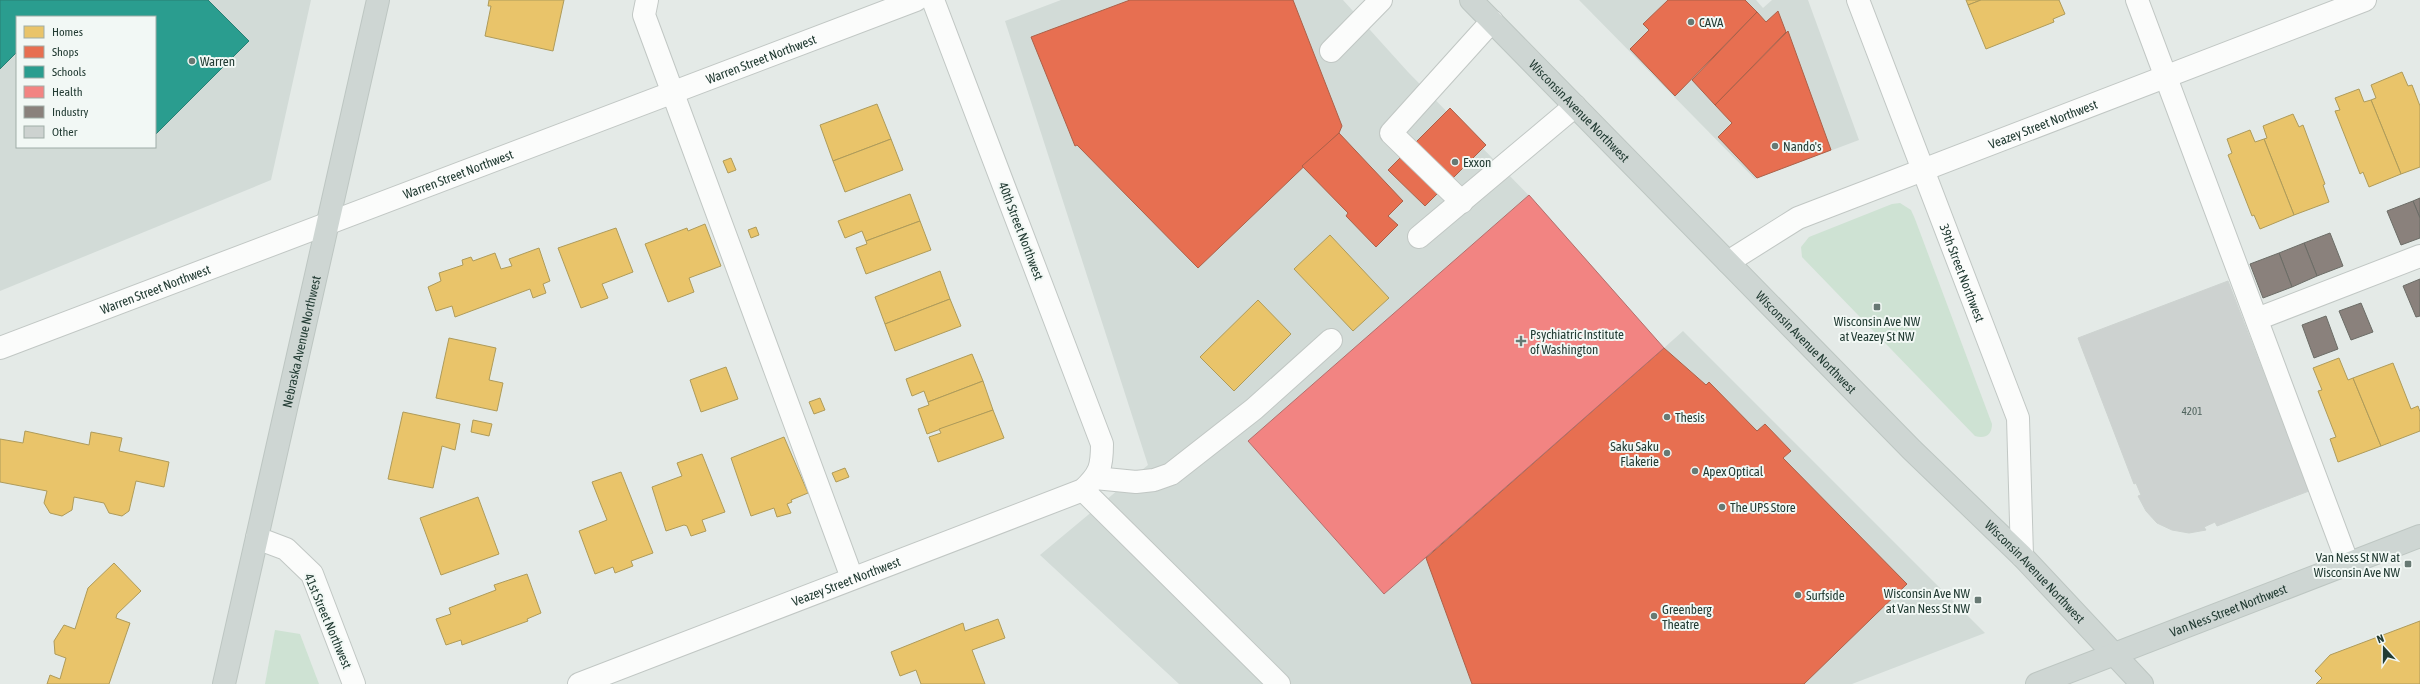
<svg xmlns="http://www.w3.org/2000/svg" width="2420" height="684" font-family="'Asap Condensed',sans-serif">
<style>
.built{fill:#d2dbd7;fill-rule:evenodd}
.green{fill:#cee2d3}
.homes{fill:#e9c46a;stroke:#ae9b5a}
.shops{fill:#e76f51;stroke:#ac6048}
.schools{fill:#2a9d8f;stroke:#288074}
.health{fill:#f28482;stroke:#b46e6b}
.industry{fill:#8a817c;stroke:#6b6c66}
.building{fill:#cdd2d0;stroke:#cdd3d0}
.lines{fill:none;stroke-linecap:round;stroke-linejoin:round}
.minor-casing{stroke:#c1c7c4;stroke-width:24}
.major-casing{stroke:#bdc6c2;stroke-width:24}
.minor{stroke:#fbfcfb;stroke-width:22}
.major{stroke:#ced6d3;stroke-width:22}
.poi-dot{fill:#677973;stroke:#f2f8f5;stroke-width:1.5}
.labels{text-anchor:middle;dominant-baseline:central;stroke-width:4;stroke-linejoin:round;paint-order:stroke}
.number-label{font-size:11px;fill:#4e625c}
.poi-label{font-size:13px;fill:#233c34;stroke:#f2f8f5;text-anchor:start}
.street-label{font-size:13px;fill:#233c34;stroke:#f2f8f5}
</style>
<rect width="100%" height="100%" fill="#e4eae7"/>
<g class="built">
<path d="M0 0H311L271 180 0 291ZM17 17H155V147H17Z"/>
<polygon points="1061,0 1343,0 1408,72 1543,210 1664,348 1683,331 1985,633 1852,684 1179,684 1040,555 1148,465 1005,21"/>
<polygon points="1579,0 1756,0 1763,8 1772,0 1808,0 1859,140 1755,179"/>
</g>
<g class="green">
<path d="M1900 203 1911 210 1915 219 1992 424C1992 435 1985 439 1975 436L1802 257 1801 247 1809 237 1892 204Z"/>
<polygon points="275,630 300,634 319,684 265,684"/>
</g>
<g class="homes">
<polygon points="489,0 564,0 553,51 485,36 491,6 488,6"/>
<polygon points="1966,0 1981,0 1968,5"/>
<polygon points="1981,0 2059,0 2065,14 2053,19 2054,22 1986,49 1968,5"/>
<polygon points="2402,72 2408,86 2412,85 2420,106 2420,167 2401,174 2371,100 2376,98 2371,85"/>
<polygon points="2359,89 2364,102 2371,100 2401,174 2369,187 2363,172 2360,174 2335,111 2340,110 2335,98"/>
<polygon points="877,104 891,139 833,161 820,125"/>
<polygon points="2293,114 2299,127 2303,125 2325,184 2323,185 2329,202 2294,215 2264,139 2267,138 2263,126"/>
<polygon points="2250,130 2255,142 2264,139 2294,215 2260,229 2254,215 2252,216 2228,155 2232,153 2227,139"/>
<polygon points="891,139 903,170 845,192 833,161"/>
<polygon points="731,158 736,170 728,173 723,161"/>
<polygon points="910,194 920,221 866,241 862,231 845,238 838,221"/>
<polygon points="920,221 931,250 866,274 856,248 867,244 866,241"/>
<polygon points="705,224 721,266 689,278 694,292 668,302 645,244 687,228 688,231"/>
<polygon points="756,227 759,235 751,238 748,230"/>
<polygon points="616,228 633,272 602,284 608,298 581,308 558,248"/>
<polygon points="1330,235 1389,298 1353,331 1294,269"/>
<polygon points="539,248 550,281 543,284 546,293 533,298 530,289 455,317 452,306 436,311 428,287 441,281 439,273 463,265 462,260 471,257 473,261 495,253 501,269 512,266 509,259"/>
<polygon points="940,271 950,299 885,324 875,297"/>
<polygon points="950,299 961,326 895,351 885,324"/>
<polygon points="1258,300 1291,334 1234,391 1200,357"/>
<polygon points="449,338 496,348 489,380 503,383 497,411 436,398"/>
<polygon points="972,354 983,381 928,402 924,391 912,396 906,379"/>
<polygon points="2339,358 2348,380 2353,378 2381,446 2338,462 2330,439 2336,437 2318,391 2322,390 2313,368"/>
<polygon points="2393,363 2411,409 2418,406 2420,412 2420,431 2381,446 2353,378"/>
<polygon points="726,367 738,399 701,412 690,380"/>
<polygon points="983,381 993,410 927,434 918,409 929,405 928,402"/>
<polygon points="820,398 825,410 814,414 809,402"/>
<polygon points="993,410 1004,438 938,462 929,437 941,433 939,429"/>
<polygon points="403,412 460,424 455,450 442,446 433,488 388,479"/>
<polygon points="473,420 492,424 489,436 471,432"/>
<polygon points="25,431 89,445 91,432 122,438 119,451 169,462 164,487 136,481 129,511 122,516 109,513 104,503 74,497 72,510 62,516 50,513 44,503 47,491 0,482 0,439 23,443"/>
<polygon points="784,437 808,493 791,500 792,502 787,504 791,513 777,517 774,508 751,516 731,458"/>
<polygon points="702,454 725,512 702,520 706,531 691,536 687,526 684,525 666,531 652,487 682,476 677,463"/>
<polygon points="845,468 849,477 836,482 832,473"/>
<polygon points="621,472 653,553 631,561 633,566 615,573 613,567 595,574 579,531 607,520 592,482"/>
<polygon points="478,497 499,554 441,575 420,518"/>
<polygon points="114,563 141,591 117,614 116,618 130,623 109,684 47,684 50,675 60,679 66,658 55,654 54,641 64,625 75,629 88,588"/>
<polygon points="527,574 541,613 527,619 528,621 462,645 461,640 446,645 436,619 451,614 449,608 496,590 494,585"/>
<polygon points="998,619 1005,638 972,650 985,684 921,684 916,670 900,676 891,652 963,623 965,631"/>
<polygon points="2420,621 2420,684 2316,684 2322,678 2315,671 2330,655"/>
</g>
<g class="shops">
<polygon points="1130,0 1293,0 1342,126 1339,133 1198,268 1077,145 1075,146 1031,37"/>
<polygon points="1668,0 1745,0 1757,12 1675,96 1630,49 1649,30 1643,24"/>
<polygon points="1778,11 1786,32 1715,105 1692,80 1757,12 1766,22"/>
<polygon points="1788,31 1831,150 1757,178 1718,137 1732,123 1715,105"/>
<polygon points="1450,108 1486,145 1425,206 1388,170"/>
<polygon points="1339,133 1403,201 1388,216 1398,225 1376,247 1346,216 1348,213 1302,166"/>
<polygon points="1664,348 1706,385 1709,382 1757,431 1765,424 1791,451 1783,458 1907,584 1804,684 1472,684 1426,558"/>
</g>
<polygon class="schools" points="0,0 208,0 249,41 155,135 155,17 17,17 17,52 0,69"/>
<polygon class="health" points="1529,195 1664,348 1384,594 1248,441"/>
<g class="industry">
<polygon points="2420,198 2420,218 2413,201"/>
<polygon points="2413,201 2420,218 2420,238 2401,245 2387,211"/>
<polygon points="2330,233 2343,266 2317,276 2304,243"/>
<polygon points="2304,243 2317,276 2292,287 2279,253"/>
<polygon points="2279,253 2292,287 2263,298 2250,264"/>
<polygon points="2420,279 2420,316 2416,317 2403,286"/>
<polygon points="2361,303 2373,332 2351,340 2339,311"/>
<polygon points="2326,316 2338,349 2314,358 2302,325"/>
</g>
<polygon class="building" points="2228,281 2309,491 2217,526 2215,522 2204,527 2206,530 2189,533 2172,530 2157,523 2146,511 2138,496 2141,495 2136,483 2134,484 2078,338"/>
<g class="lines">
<defs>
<g id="minor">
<polyline points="647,0 644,15 852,578"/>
<path id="s1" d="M1858 0 2018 418 2022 556"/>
<polyline points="2137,0 2348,564"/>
<polyline points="1331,51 1381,0"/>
<polyline points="1462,202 1391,133 1492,21"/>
<polyline points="1419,237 1575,106"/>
<path id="s2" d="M1728 262 1798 218 2365 0"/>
<polyline points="2257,319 2420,256"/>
<path id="s3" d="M0 348 916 0"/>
<polyline points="1095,478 1136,482 1154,480 1171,474 1254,409 1331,340"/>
<polyline points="1083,490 1279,684"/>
<polyline points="257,538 286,549 312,574 354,684"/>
<path id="s4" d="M579 684 1083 490C1100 474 1102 467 1102 444L933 0"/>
</g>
<g id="major">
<path id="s5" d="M1471 0 1912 450 2022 556 2142 684"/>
<path id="s6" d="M224 684 378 0"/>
<path id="s7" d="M2037 684 2420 536"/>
</g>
</defs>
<use href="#minor" class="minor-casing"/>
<use href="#major" class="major-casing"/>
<use href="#minor" class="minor"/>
<use href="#major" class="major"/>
</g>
<g class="poi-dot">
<circle cx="1691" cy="22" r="4"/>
<circle cx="192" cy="61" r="4"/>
<circle cx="1775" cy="146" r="4"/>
<circle cx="1455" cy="162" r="4"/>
<rect x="1873" y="303" width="8" height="8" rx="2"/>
<path d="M1519 335h4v4h4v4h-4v4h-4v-4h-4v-4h4z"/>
<circle cx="1667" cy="417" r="4"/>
<circle cx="1667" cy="453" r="4"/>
<circle cx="1695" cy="471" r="4"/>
<circle cx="1722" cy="507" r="4"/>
<rect x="2404" y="560" width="8" height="8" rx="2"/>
<circle cx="1798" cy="595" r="4"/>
<rect x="1974" y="596" width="8" height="8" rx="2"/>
<circle cx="1654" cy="616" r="4"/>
</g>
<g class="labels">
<g class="number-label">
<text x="2192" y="411">4201</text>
</g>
<g class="poi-label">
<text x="1699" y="22">CAVA</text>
<text x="200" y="61">Warren</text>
<text x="1783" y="146">Nando's</text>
<text x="1463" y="162">Exxon</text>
<text x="1877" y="321" text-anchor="middle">Wisconsin Ave NW<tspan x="1877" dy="15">at Veazey St NW</tspan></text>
<text x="1530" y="334">Psychiatric Institute<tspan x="1530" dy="15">of Washington</tspan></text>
<text x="1675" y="417">Thesis</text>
<text x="1659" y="446" text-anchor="end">Saku Saku<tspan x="1659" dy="15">Flakerie</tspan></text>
<text x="1703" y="471">Apex Optical</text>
<text x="1730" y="507">The UPS Store</text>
<text x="2400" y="557" text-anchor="end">Van Ness St NW at<tspan x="2400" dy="15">Wisconsin Ave NW</tspan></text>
<text x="1970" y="593" text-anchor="end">Wisconsin Ave NW<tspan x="1970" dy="15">at Van Ness St NW</tspan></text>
<text x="1806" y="595">Surfside</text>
<text x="1662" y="609">Greenberg<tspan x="1662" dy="15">Theatre</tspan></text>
</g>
<g class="street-label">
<text stroke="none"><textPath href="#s3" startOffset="814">Warren Street Northwest</textPath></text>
<text stroke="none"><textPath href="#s5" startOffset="155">Wisconsin Avenue Northwest</textPath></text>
<text stroke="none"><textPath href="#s2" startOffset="345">Veazey Street Northwest</textPath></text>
<text stroke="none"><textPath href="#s3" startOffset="490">Warren Street Northwest</textPath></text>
<text transform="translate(1021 231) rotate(69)">40th Street Northwest</text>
<text stroke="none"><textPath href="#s1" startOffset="292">39th Street Northwest</textPath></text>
<text stroke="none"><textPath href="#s3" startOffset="166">Warren Street Northwest</textPath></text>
<text stroke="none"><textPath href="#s6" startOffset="351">Nebraska Avenue Northwest</textPath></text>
<text stroke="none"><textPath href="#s5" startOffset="479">Wisconsin Avenue Northwest</textPath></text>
<text stroke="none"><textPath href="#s5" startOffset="803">Wisconsin Avenue Northwest</textPath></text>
<text stroke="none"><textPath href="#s4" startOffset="286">Veazey Street Northwest</textPath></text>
<text stroke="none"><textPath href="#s7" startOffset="205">Van Ness Street Northwest</textPath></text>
<text transform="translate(328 621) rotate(67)">41st Street Northwest</text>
</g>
</g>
<rect x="16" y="16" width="140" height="132" fill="#f2f8f5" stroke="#9fada8"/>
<rect x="24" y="26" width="20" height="12" fill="#e9c46a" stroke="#9fada8"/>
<text x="52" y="36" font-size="12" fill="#233c34">Homes</text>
<rect x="24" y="46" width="20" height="12" fill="#e76f51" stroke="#9fada8"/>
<text x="52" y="56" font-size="12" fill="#233c34">Shops</text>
<rect x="24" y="66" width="20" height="12" fill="#2a9d8f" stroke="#9fada8"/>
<text x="52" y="76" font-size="12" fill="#233c34">Schools</text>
<rect x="24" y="86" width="20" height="12" fill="#f28482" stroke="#9fada8"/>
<text x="52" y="96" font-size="12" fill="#233c34">Health</text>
<rect x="24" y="106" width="20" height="12" fill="#8a817c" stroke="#9fada8"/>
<text x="52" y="116" font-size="12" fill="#233c34">Industry</text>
<rect x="24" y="126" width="20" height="12" fill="#cdd2d0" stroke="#9fada8"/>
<text x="52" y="136" font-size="12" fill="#233c34">Other</text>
<g transform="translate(2384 648) rotate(339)" stroke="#f2f8f5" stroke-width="3" paint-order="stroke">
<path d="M0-3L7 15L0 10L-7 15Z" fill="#233c34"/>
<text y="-6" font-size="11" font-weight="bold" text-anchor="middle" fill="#233c34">N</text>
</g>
</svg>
